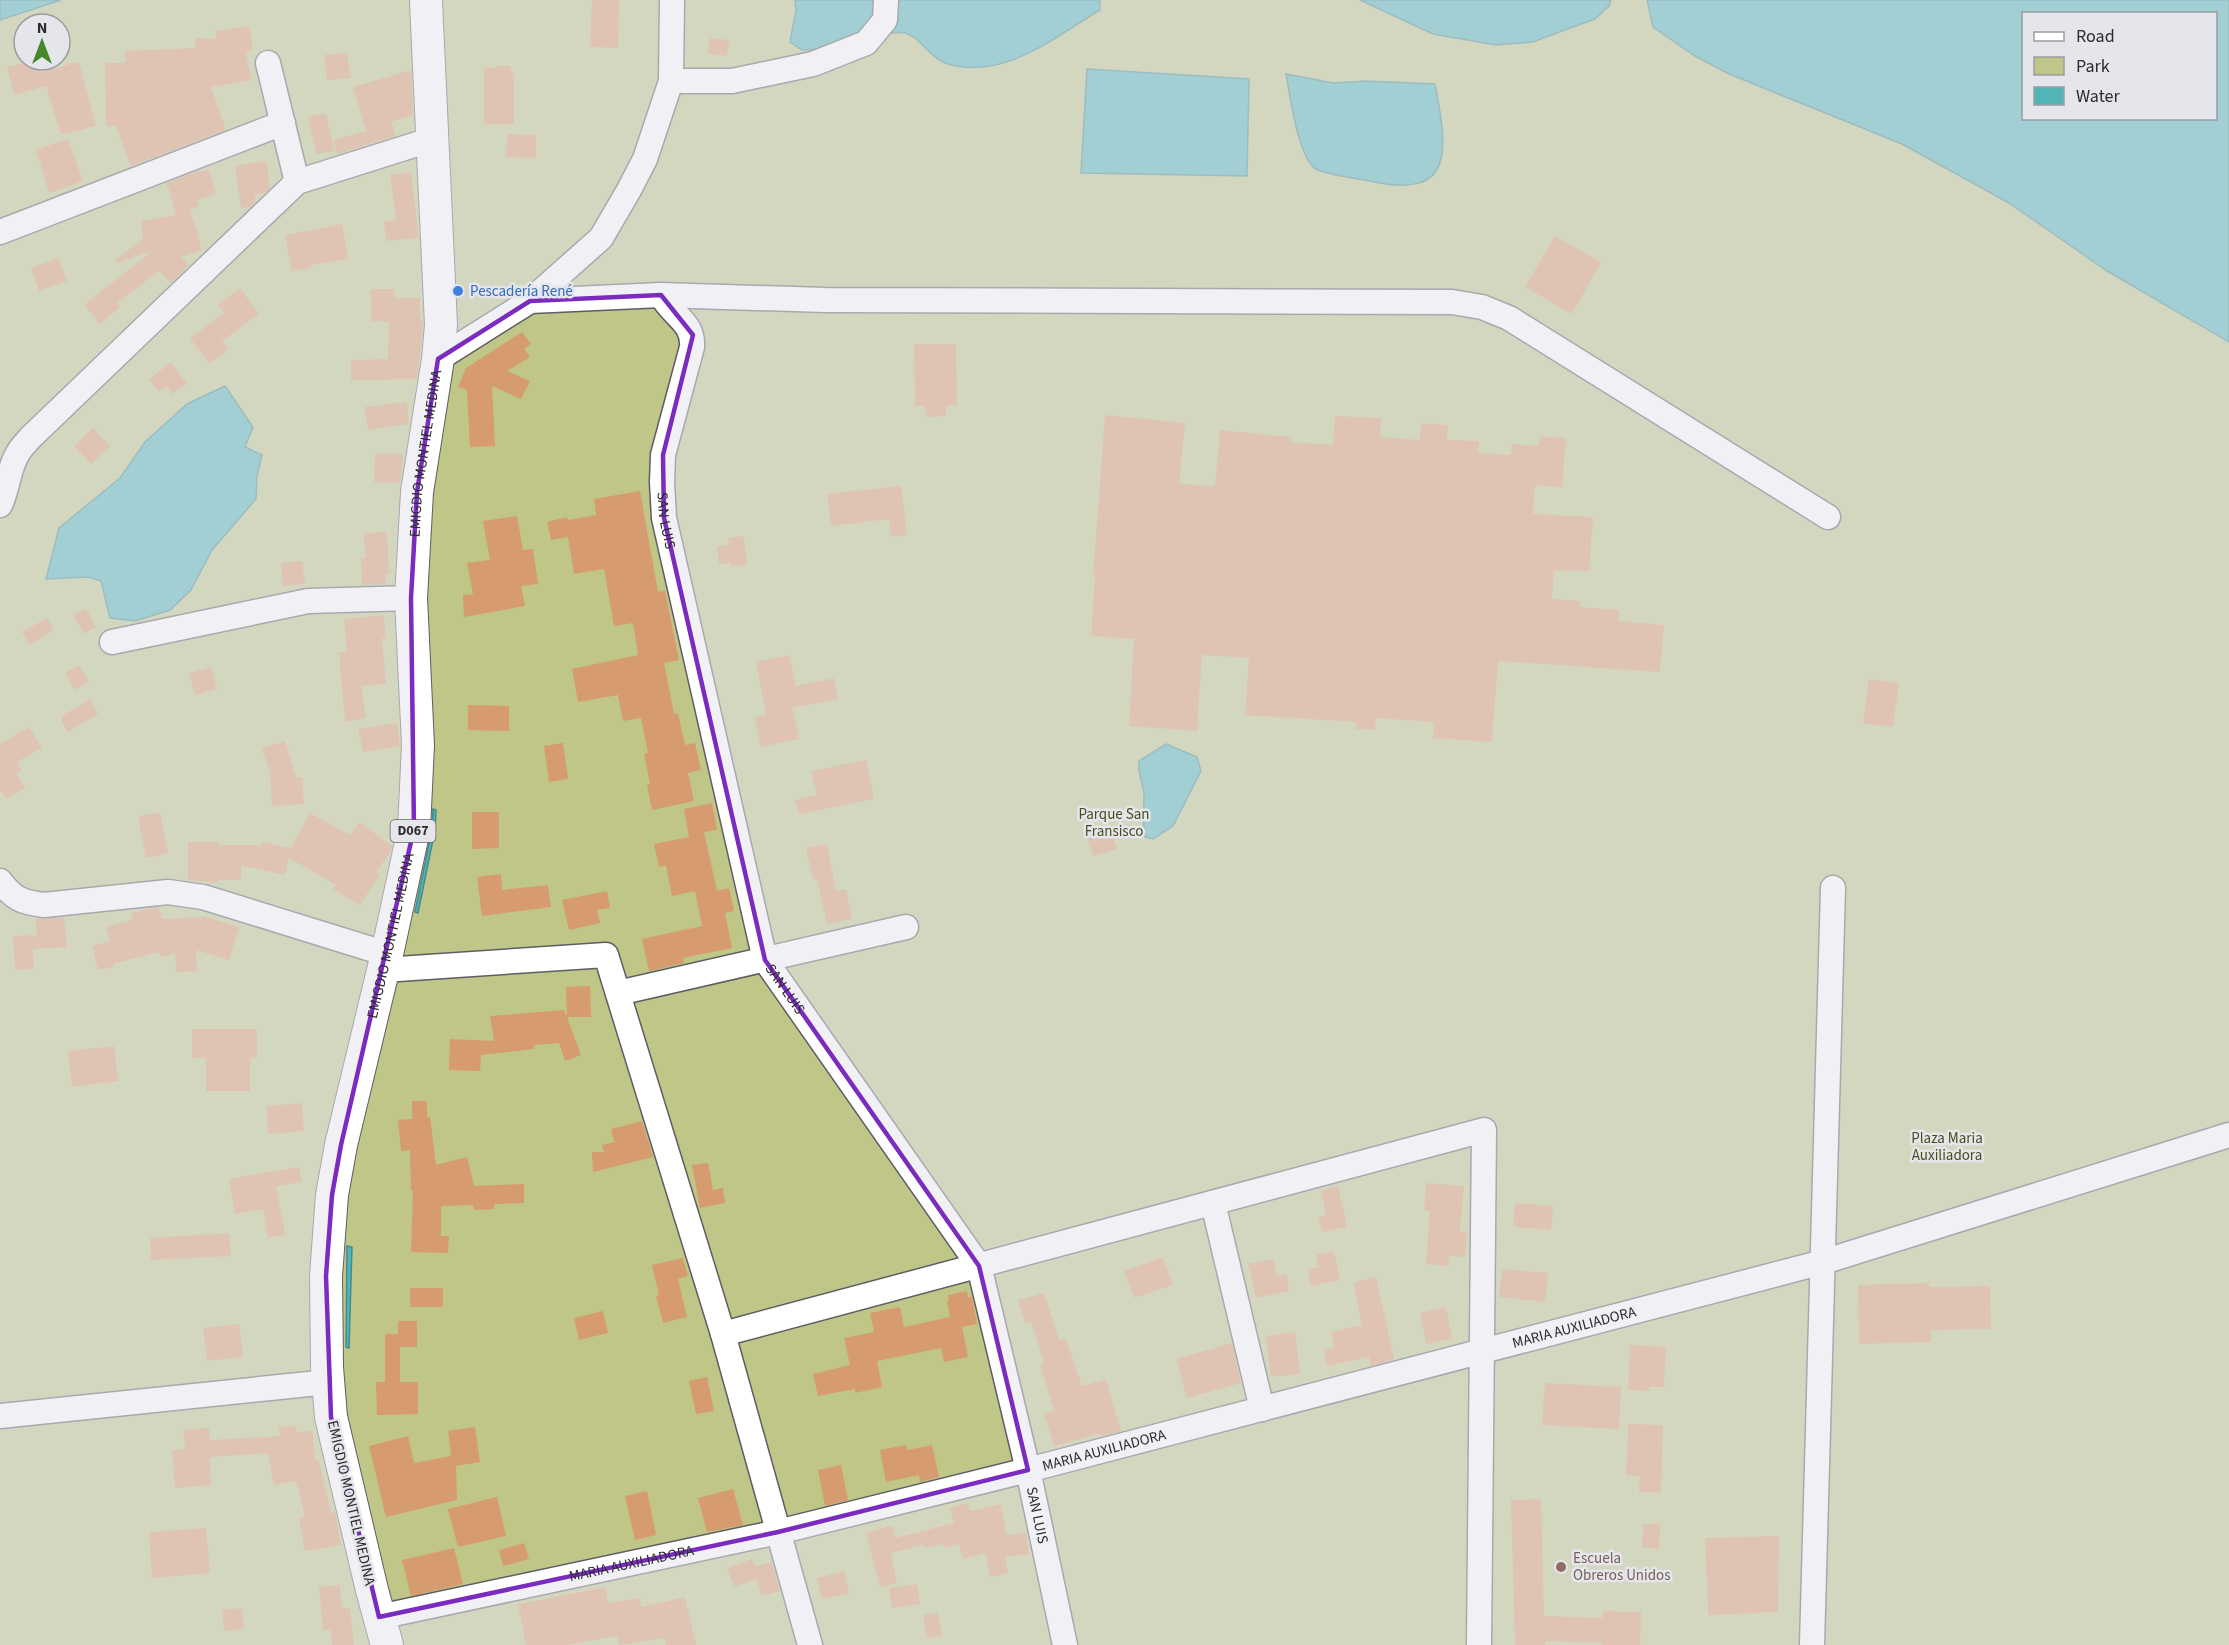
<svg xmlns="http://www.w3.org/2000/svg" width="2229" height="1645" font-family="'Source Sans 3',sans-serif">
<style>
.green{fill:#bfc687;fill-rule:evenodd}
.water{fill:#51b4b6;stroke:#468b8d;stroke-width:1.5;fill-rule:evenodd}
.building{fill:#d79b70}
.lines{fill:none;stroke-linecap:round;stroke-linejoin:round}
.minor-casing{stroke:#5d5e63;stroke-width:27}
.major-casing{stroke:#5d5e63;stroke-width:34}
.minor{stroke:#fff;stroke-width:24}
.major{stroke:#fff;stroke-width:32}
.marked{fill:none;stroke:#7b2cbf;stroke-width:4.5;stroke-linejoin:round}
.shop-dot{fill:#3f7fe0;stroke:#e5e6ec;stroke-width:2}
.education-dot{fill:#8d6e63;stroke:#e5e6ec;stroke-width:2}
.labels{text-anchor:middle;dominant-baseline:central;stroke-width:5;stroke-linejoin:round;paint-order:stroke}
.shield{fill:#e5e6ec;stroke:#636467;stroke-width:1.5}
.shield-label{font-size:14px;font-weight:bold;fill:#2b2c2e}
.shop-label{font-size:15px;fill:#366cbe;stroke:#e5e6ec;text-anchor:start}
.street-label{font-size:15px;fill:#2b2c2e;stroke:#e5e6ec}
.park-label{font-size:15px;fill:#494d19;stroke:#e5e6ec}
.education-label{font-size:15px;fill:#785e54;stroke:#e5e6ec;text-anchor:start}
</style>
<rect width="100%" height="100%" fill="#e5e6ec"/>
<path class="green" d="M0 0H2117L2024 14V118L2229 167V1645H0ZM24 24H60V60H24Z"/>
<g class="water">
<polygon points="0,0 61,0 0,20"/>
<path d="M795 0H1100V10C1055 37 1002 82 945 63 929 57 919 36 905 33 885 30 866 40 847 45 833 48 817 49 802 50L790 42 796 11Z"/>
<polygon points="1360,0 1611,0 1609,6 1595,19 1562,31 1533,42 1496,45 1433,34"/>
<path d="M1647 0H2229V342L2107 271 2009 203 1902 144 1729 74 1695 56 1653 27ZM2024 14H2216V118H2024Z"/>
<polygon points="1087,69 1249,79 1247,176 1081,173"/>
<path d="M1286 74 1333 83 1366 81 1435 84C1447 147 1457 201 1370 181 1360 179 1324 174 1316 169 1298 158 1290 95 1286 74Z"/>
<polygon points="225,386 253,427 245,447 262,455 257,476 256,499 212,550 191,590 170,610 135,621 110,618 101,581 89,577 46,579 59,528 120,478 145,442 187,404"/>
<path d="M1166 744 1197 757 1201 771 1173 826 1153 839 1145 837C1142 823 1144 808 1144 794 1143 782 1137 772 1139 761Z"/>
<polygon points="433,809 436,810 435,830 418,913 415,912 432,829"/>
<polygon points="347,1246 352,1247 349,1348 346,1347"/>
</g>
<g class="building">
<polygon points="592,0 619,0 618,48 590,47"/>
<polygon points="249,26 253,50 246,51 251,80 211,87 226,130 131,166 116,126 107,127 106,124 105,63 125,63 125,51 195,48 195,38 216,39 215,31"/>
<polygon points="710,38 729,40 727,56 708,54"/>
<polygon points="347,53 351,78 327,80 324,55"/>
<polygon points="37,60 40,72 79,62 96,126 61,135 46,86 14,95 7,67"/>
<polygon points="496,66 511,66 511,73 514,73 514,124 484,124 484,68 496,68"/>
<polygon points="411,70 413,115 391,122 395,136 337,154 333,140 366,131 353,87"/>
<polygon points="326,113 334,151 316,154 308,117"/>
<polygon points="507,134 536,135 536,158 506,157"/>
<polygon points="68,139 83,181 49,193 36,150"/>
<polygon points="266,161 270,188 265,193 255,194 256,201 251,207 241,208 235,166"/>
<polygon points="209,170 216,194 197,200 199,206 190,209 202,250 181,257 189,265 171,283 159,271 117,303 120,307 100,324 84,305 152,251 117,263 115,260 143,239 141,221 176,215 167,183 195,172"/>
<polygon points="411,172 419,238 386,241 384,221 396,220 390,175"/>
<polygon points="342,224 348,259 311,265 311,268 292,271 285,235"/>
<polygon points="1555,236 1601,262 1572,314 1525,287"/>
<polygon points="59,258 67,281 39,291 31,268"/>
<polygon points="240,288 259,314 222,341 229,349 209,364 190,338 224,313 218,304"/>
<polygon points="371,289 394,289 394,298 420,298 420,321 423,321 423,325 417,379 351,380 351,360 388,359 389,322 371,321"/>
<polygon points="522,332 531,344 524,349 530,357 507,371 530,381 521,399 492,386 495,446 470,447 467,390 458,387 466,368"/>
<polygon points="914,344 956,344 957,405 946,406 946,416 926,417 925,406 915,406"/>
<polygon points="171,362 187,384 172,394 166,386 158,391 149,379"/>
<polygon points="407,402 409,424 368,430 364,407"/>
<polygon points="1105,415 1185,423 1179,484 1215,486 1220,430 1291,437 1291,442 1333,445 1335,416 1381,418 1380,437 1420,440 1421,423 1448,425 1447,440 1479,441 1478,453 1511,455 1512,444 1539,446 1540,436 1566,438 1562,487 1535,485 1533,514 1593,517 1589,571 1554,570 1552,599 1580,601 1579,607 1619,610 1618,621 1664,625 1660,672 1498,661 1492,742 1433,738 1434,722 1376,718 1375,730 1355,729 1356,722 1245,715 1249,658 1202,655 1197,731 1129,726 1134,639 1091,636 1095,575 1093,575"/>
<polygon points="93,428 110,446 91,464 74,446"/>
<polygon points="375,453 403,454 400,483 374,482"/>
<polygon points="901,486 907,535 891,537 889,519 831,526 827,494"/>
<polygon points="640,491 658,592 665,591 679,660 664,663 674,714 678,713 685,745 695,743 701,770 688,773 694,801 652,810 647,785 650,784 644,754 648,753 641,718 623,721 618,695 578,702 572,669 638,655 633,623 614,626 604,569 574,574 568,537 551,540 547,522 567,517 568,520 596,515 594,499"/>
<polygon points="517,516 523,550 533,549 538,584 521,586 525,606 464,617 463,595 473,594 467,563 490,560 483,521"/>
<polygon points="387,532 389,574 385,574 386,584 362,585 361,558 365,558 364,533"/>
<polygon points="744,536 747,565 731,567 731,563 719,564 717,546 729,545 728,538"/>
<polygon points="302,561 305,584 283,586 281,563"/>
<polygon points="86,608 96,627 84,634 73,615"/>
<polygon points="384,615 386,638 382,638 386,684 361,686 366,718 345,722 339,652 347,652 344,619"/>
<polygon points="47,618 54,630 29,645 22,632"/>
<polygon points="789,655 796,686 834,678 838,699 792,708 799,739 761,747 755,717 766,715 756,662"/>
<polygon points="79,665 89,682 75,690 65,673"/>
<polygon points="211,667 217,689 195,695 189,673"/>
<polygon points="1869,679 1899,683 1893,727 1863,723"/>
<polygon points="90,699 98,714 68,732 62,722 62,716"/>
<polygon points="468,705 509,706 509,731 468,730"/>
<polygon points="397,723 400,746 363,752 358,729"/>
<polygon points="29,727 42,748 17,762 22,770 16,773 25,788 6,799 0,789 0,744"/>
<polygon points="285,741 296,778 302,777 304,804 272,806 270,773 262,748"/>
<polygon points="563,743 568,779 549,782 544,746"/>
<polygon points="866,760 874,799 799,814 795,800 817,795 811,771"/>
<polygon points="712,803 717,830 704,832 717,891 729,888 734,911 725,913 732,948 683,958 684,963 649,971 642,939 702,926 695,891 672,896 666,865 659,867 654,844 689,837 684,809"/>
<polygon points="160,812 168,853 146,858 138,816"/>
<polygon points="472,812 499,812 499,848 472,849"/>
<polygon points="310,813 350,835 359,822 392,846 391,851 376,872 380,874 360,905 333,889 336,885 289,858 285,875 241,865 241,880 218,880 218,883 188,880 188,842 218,842 218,845 262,845 263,842 291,848"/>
<polygon points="1111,829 1117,849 1093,856 1087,836"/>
<polygon points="827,844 836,891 846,889 852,919 827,924 817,879 813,879 806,848"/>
<polygon points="501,874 502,890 548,885 551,907 482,916 477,877"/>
<polygon points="607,891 610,908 597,910 600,923 569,930 562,900"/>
<polygon points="158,907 163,919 206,917 239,927 229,960 196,950 197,971 176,972 175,953 161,957 159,952 113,964 114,967 98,970 92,946 110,941 106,927 133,920 131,913"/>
<polygon points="64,917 67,947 33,949 34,969 15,970 13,936 37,935 35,919"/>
<polygon points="590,986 591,1017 567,1017 581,1055 565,1061 559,1043 534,1045 534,1049 481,1055 480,1071 449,1070 450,1039 494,1041 490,1016 564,1010 567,1017 566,987"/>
<polygon points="192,1029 257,1029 257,1058 250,1058 250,1091 206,1091 206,1058 192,1058"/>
<polygon points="114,1046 118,1081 72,1087 68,1051"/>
<polygon points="412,1101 427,1101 427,1117 430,1117 436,1165 467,1157 474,1186 524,1184 524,1203 494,1204 494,1209 474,1210 473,1205 441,1206 441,1236 449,1236 448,1253 411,1252 413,1190 411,1190 410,1150 401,1151 398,1120 412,1119"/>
<polygon points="302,1103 304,1131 268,1134 266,1106"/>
<polygon points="642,1121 653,1157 593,1172 592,1152 604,1152 602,1145 614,1142 611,1129"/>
<polygon points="708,1163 713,1190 723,1188 725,1203 700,1208 692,1165"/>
<polygon points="299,1167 302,1182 276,1186 285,1235 268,1238 263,1209 235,1214 229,1179"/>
<polygon points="1426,1183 1464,1186 1460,1232 1467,1233 1465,1257 1449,1256 1448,1266 1426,1264 1430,1211 1424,1210"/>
<polygon points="1338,1186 1347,1227 1322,1232 1318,1217 1326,1215 1321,1190"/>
<polygon points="1515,1203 1553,1206 1551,1230 1513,1227"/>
<polygon points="229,1233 231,1256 151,1260 150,1238"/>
<polygon points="1334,1251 1340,1280 1311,1286 1308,1270 1319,1267 1316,1255"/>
<polygon points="1163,1257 1173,1285 1134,1298 1124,1271"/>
<polygon points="683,1258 688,1276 678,1279 687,1317 663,1323 656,1296 659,1295 652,1265"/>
<polygon points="1273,1259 1277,1276 1287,1274 1289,1291 1256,1298 1248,1264"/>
<polygon points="1502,1269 1548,1273 1545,1302 1499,1297"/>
<polygon points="1376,1277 1394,1359 1371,1366 1369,1357 1327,1366 1324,1350 1334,1348 1331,1332 1362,1325 1353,1283"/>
<polygon points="1929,1283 1929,1287 1990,1286 1991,1329 1930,1330 1931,1342 1859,1344 1858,1285"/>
<rect x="410" y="1288" width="33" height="19"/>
<polygon points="967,1291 968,1297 972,1297 977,1324 962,1327 968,1357 944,1362 941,1348 877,1361 882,1387 855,1393 855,1389 818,1396 813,1374 850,1365 844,1338 874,1332 870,1313 900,1307 904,1327 950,1317 947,1301 949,1301 948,1295"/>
<polygon points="1044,1293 1059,1340 1066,1339 1082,1386 1106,1379 1121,1431 1101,1436 1100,1433 1054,1446 1044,1414 1054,1411 1040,1364 1044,1363 1031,1321 1025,1323 1018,1300"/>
<polygon points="1446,1307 1452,1339 1426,1344 1420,1313"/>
<polygon points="603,1311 608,1333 579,1340 574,1318"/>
<polygon points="398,1321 417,1321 417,1347 400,1347 400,1382 418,1382 418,1414 377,1415 376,1382 385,1382 385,1334 398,1334"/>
<polygon points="239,1324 243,1357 207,1361 203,1328"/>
<polygon points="1295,1332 1300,1374 1271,1377 1266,1336"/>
<polygon points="1232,1343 1241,1383 1187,1398 1176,1359"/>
<polygon points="1630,1345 1666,1347 1664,1387 1649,1387 1649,1391 1628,1390"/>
<polygon points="707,1377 714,1411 696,1414 689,1381"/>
<polygon points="1545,1383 1621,1387 1619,1429 1542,1425"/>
<polygon points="1628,1424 1663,1425 1661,1493 1639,1492 1640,1476 1626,1475"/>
<polygon points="295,1426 296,1432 313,1431 315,1460 319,1460 331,1513 335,1512 341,1545 305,1551 299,1518 305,1517 296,1481 274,1485 268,1453 211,1457 210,1460 211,1485 175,1488 172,1450 185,1449 183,1430 209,1428 210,1440 280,1436 279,1427"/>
<polygon points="475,1427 480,1462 456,1466 457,1500 386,1517 369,1446 408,1436 414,1463 451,1456 448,1431"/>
<polygon points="906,1445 907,1450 932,1445 939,1477 920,1482 919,1475 886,1482 880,1450"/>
<polygon points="841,1465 848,1500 825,1506 818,1470"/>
<polygon points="733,1489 743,1525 707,1532 698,1498"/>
<polygon points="647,1491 656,1535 635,1540 625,1496"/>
<polygon points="497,1497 506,1536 458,1547 448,1509"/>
<polygon points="1541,1499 1544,1616 1602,1618 1603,1611 1641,1612 1640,1645 1602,1645 1602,1643 1545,1641 1545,1645 1515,1645 1511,1500"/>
<polygon points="968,1503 970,1511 1000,1504 1007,1535 1026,1532 1029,1554 1005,1557 1008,1573 990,1577 985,1553 963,1559 959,1544 945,1548 944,1544 924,1548 923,1545 891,1553 897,1583 880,1587 866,1533 892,1526 895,1538 954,1523 950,1508"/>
<polygon points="1643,1524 1660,1524 1659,1549 1642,1548"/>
<polygon points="206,1528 210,1573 152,1578 149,1532"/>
<polygon points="1779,1536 1778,1612 1708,1615 1705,1538"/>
<polygon points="524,1543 529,1559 503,1566 499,1550"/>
<polygon points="454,1548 463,1584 411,1596 402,1560"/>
<polygon points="752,1559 755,1566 772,1562 780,1591 761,1596 757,1579 734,1587 727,1568"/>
<polygon points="844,1571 849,1593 822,1599 817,1578"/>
<polygon points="917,1584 920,1604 892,1608 889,1588"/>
<polygon points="340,1585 342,1608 350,1608 354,1645 332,1645 330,1630 323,1630 319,1587"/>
<polygon points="606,1587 608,1603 640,1598 641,1607 685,1597 696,1645 666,1645 664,1638 619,1645 617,1636 568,1645 526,1645 518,1604"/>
<polygon points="242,1608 244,1629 224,1631 222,1610"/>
<polygon points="938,1613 942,1636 927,1638 923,1615"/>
</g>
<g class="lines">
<defs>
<g id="minor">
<polyline points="268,63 297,182"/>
<polyline points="671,81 732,81 813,64 866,43 885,20 886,0"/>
<polyline points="0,232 283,123"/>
<path id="s1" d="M661 295C672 316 694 322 692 347L663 455 662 482 664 518 765 960 979 1266 1028 1470 1065 1645"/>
<polyline points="530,301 601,238 629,190 645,159 671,81 672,0"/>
<polyline points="438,359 530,301 661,295 825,300 1452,302 1482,307 1509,318 1828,517"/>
<path d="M0 505C8 489 8 469 18 453 21 447 27 442 31 437L297 182 433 139"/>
<polyline points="112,642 308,601 411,598"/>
<path d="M0 881C14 899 21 902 44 905L168 892 203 897 387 954"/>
<polyline points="383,970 606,955 723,1334 810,1645"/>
<polyline points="618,993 906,927"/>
<polyline points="1213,1203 1262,1409"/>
<polyline points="723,1334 1484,1130 1479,1645"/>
<polyline points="0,1416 328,1382"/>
<path id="s2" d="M379 1617 778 1532 1028 1470 1823 1262 2229 1135"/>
<polyline points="1812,1645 1833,888"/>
</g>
<g id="major">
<path id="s3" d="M387 1645 372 1590 331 1417 327 1367 326 1276 332 1195 341 1145 387 954 414 829 418 745 411 598 417 492 438 359 441 325 426 2"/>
</g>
</defs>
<use href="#minor" class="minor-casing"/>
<use href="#major" class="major-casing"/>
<use href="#minor" class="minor"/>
<use href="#major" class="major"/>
</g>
<path d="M0 0H2229V1645H0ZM661 295 693 335 663 455 664 518 765 960 979 1266 1028 1470 778 1532 379 1617 331 1417 326 1276 332 1195 341 1145 414 829 411 598 417 492 438 359 530 301Z" fill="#e5e6ec" fill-opacity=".55" fill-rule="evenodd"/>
<path class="marked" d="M661 295 693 335 663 455 664 518 765 960 979 1266 1028 1470 778 1532 379 1617 331 1417 326 1276 332 1195 341 1145 414 829 411 598 417 492 438 359 530 301Z"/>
<circle class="shop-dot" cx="458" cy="291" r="6"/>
<circle class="education-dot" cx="1561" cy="1567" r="6"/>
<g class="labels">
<rect class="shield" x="390.5" y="820" width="45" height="22" rx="4.5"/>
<g class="shield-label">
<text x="413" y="831">D067</text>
</g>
<g class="shop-label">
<text x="470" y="291">Pescadería René</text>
</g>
<g class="street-label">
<text stroke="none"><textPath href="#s3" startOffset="1209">EMIGDIO MONTIEL MEDINA</textPath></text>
<text stroke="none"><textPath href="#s1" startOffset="240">SAN LUIS</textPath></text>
<text stroke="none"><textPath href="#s3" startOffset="723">EMIGDIO MONTIEL MEDINA</textPath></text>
<text stroke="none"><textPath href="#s1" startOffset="726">SAN LUIS</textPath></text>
<text stroke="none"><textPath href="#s2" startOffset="1230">MARIA AUXILIADORA</textPath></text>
<text stroke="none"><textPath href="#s2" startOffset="744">MARIA AUXILIADORA</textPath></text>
<text transform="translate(351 1503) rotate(77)">EMIGDIO MONTIEL MEDINA</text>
<text stroke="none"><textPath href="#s1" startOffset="1320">SAN LUIS</textPath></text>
<text stroke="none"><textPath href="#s2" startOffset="258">MARIA AUXILIADORA</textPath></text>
</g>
<g class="park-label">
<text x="1114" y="814">Parque San<tspan x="1114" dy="17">Fransisco</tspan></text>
<text x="1947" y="1138">Plaza Maria<tspan x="1947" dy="17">Auxiliadora</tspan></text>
</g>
<g class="education-label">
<text x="1573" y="1558">Escuela<tspan x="1573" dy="17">Obreros Unidos</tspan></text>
</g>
</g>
<rect x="2022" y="12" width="195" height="108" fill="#e5e6ec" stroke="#9b9ca0" stroke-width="1.5"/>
<rect x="2034" y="32" width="30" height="9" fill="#ffffff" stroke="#9b9ca0" stroke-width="1.5"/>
<text x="2076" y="42" font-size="18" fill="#2b2c2e">Road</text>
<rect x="2034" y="57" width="30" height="18" fill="#bfc687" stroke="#9b9ca0" stroke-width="1.5"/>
<text x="2076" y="72" font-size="18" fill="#2b2c2e">Park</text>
<rect x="2034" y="87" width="30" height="18" fill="#51b4b6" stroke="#9b9ca0" stroke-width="1.5"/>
<text x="2076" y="102" font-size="18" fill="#2b2c2e">Water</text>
<g transform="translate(42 42)"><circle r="28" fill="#e5e6ec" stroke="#9b9ca0" stroke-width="1.5"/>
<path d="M0-4.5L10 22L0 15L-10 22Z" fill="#45882a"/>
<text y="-9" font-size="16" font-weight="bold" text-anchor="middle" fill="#2b2c2e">N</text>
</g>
</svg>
